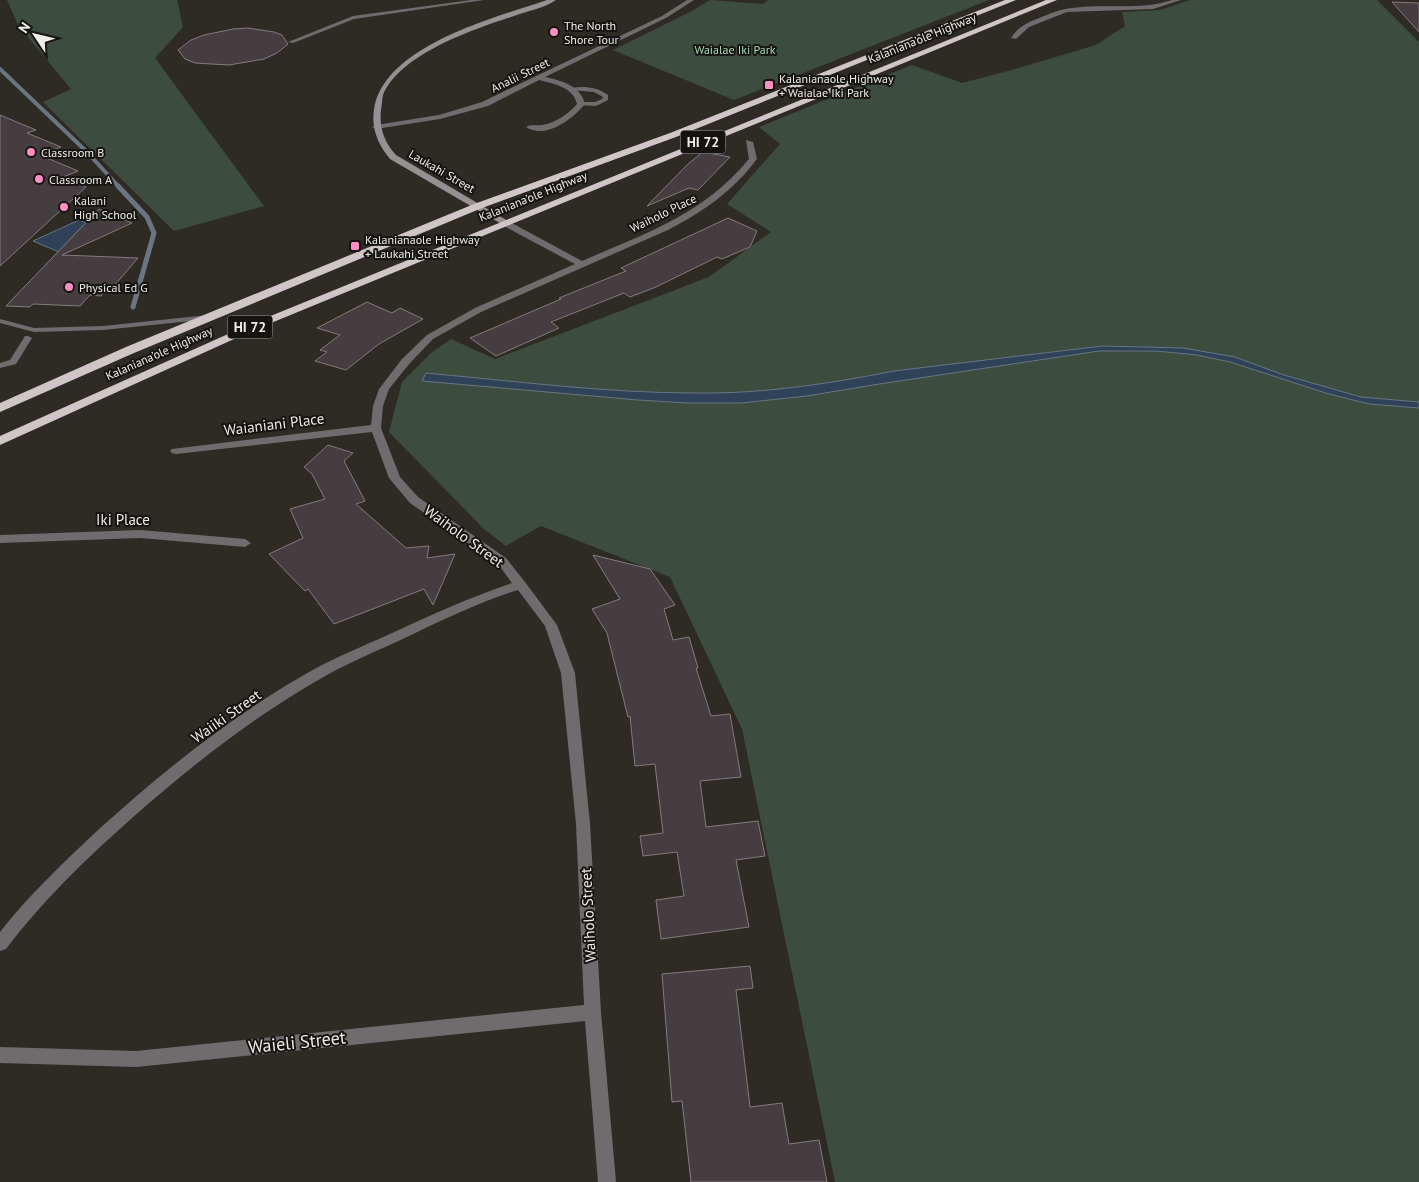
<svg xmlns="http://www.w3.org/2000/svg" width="1419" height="1182" font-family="'PT Sans',sans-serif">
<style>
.green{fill:#3c4d3f}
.water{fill:#2f4257;stroke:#697583}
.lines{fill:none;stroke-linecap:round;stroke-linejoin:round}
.stream-far1{stroke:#697583;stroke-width:4}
.stream{stroke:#697583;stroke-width:5}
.building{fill:#453d40;stroke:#847b7d}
.lane{fill:#706c6d;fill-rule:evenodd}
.street{fill:#706c6d;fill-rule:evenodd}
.secondary{fill:#979092;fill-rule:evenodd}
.highway{fill:#d0c6c8;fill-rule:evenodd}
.poi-dot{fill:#fb8fc4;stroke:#151411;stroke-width:2}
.labels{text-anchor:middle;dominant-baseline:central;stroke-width:4;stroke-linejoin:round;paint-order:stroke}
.far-poi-label{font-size:12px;fill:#efede9;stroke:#151411;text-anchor:start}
.far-street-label{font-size:12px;fill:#efede9;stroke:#151411}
.far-park-label{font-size:12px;fill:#aadbb5;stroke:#151411}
.shield{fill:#151411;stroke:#aeaca8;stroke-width:1}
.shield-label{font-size:14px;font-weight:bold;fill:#efede9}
.street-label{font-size:15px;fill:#efede9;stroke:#151411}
.near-street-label{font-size:18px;fill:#efede9;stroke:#151411}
</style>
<rect width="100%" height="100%" fill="#2e2b25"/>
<g class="green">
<polygon points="7,0 177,0 183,27 155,58 264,206 174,231 43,102 71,89 18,25"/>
<polygon points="710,0 763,4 768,0 989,0 734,100 613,50 692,11"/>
<polygon points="1190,0 1377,0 1419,42 1419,1182 835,1182 742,729 670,577 541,526 506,546 484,529 389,432 402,382 431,353 451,339 495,359 709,277 771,232 727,204 780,144 759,127 912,65 962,83 1012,70 1096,45 1125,26 1122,12 1160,10"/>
</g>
<g class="water">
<polygon points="79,220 105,231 59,252 33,241"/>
<path d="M1102 346 1183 348 1235 357 1284 375 1361 397 1419 402V408L1369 404 1329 394 1230 362 1197 355 1156 351H1099L873 385 807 396 741 403H688L638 400 422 381 426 373C515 381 605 393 695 393 761 394 828 384 894 371Z"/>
</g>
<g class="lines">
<polyline class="stream-far1" points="0,69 87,152 119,187"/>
<polyline class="stream" points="118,186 147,217 154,233 133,307"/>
</g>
<g class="building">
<polygon points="1392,2 1419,3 1419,32"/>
<polygon points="248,28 274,32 282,35 288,44 277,53 264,59 229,65 195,63 185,59 178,50 191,40 204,35 233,29"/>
<polygon points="0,115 36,130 27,133 61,147 40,155 78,171 63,177 86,187 0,266"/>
<polygon points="703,152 730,157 698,190 689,188 647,206 688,164"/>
<polygon points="99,209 132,223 62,255 138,258 108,293 103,293 101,296 90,295 80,306 33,304 30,307 6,306"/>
<polygon points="728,218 757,231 750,247 722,259 717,257 656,287 630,297 624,293 551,322 559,328 496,356 470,338 561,299 559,298 626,271 621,268"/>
<polygon points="367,302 392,313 400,308 423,319 379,344 346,370 315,361 327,352 320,350 340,335 317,328"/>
<polygon points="328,445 353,453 344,461 365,501 356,504 406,548 429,546 427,558 455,554 433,605 424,589 334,624 308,589 305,591 269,554 303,538 290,509 325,499 312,474 304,467"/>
<polygon points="593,555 650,569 675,605 664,609 673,640 689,637 698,668 696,668 711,716 730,714 741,777 700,781 706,827 758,821 765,856 736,860 749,927 661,939 656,900 684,896 677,852 643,856 640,836 663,833 655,764 635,766 630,716 628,717 607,633 592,609 620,599"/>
<polygon points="750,966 753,988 736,990 750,1107 782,1103 789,1144 819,1140 827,1182 691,1182 682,1101 672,1102 662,974"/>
</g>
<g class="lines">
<g class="lane">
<polygon points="471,0 484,0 354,19 293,43 288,42 353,16"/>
<path d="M571 88C584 86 597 87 608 95V100L596 106 579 105V103L581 102H595L602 99 603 97 594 92 571 90Z"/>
<polygon points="208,315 211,315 211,319 103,330 34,332 0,323 0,319 34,328 103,326"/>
<polygon points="25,336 28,336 32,338 16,364 0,368 0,363 10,360"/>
</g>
<g class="street">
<path d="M687 0H694L666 18 545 77C562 81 580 85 585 104 573 119 545 140 526 127 531 124 536 126 542 125 556 123 568 114 577 104 573 87 555 84 539 80L488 106 440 119 376 129 372 127 376 125 439 115 482 102 662 16Z"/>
<path d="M1172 0H1181L1153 9 1067 12 1029 27 1016 39 1011 38C1018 27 1027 23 1039 18 1049 14 1060 9 1072 8 1105 3 1139 11 1172 0Z"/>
<path d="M746 140 753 142 757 159C733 191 703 212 668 230L481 312 433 339 410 363 389 389 383 406 381 428 400 477 418 497 506 558 525 582 557 625 575 673 590 824 601 1012 616 1182H598L585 1021 136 1067 0 1063V1047L136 1051 584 1005 576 824 561 673 545 626 518 590C480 602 445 619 409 636 382 649 354 660 327 675 257 714 192 765 132 818 87 858 42 901 6 949L0 951V932C29 895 63 863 97 831 164 770 238 711 318 667 345 653 373 642 401 629 437 612 474 596 512 583L498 564 410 503 389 478 372 432 176 454 172 453 170 451 172 449 371 425 373 406 379 389 402 359 427 335 475 308 575 264 502 225V221H508L582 261C648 232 701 216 749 159Z"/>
<polygon points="140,530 245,539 251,543 245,547 140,538 0,543 0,535"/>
</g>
<path class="secondary" d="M547 0H556C545 8 527 11 514 16 474 29 400 54 383 95 382 99 382 105 381 110 379 127 384 142 396 155L508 221 509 223 505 226 390 159C378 145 371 128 374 110 383 46 494 18 547 0Z"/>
<g class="highway">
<polygon points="1005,0 1016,0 676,137 482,208 134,353 0,412 0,403 126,347 474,204 670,133"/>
<polygon points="1046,0 1057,0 254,330 0,445 0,436 246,326"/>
</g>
</g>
<g class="poi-dot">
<circle cx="554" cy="32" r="5"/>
<rect x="764" y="80" width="10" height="10" rx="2.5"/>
<circle cx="31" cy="152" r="5"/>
<circle cx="39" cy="179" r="5"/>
<circle cx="64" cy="207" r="5"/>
<rect x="350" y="241" width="10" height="10" rx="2.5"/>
<circle cx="69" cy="287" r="5"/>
</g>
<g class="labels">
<g class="far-poi-label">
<text x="564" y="25">The North<tspan x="564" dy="14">Shore Tour</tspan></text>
<text x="779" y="78">Kalanianaole Highway<tspan x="779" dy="14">+ Waialae Iki Park</tspan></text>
<text x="41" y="152">Classroom B</text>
<text x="49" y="179">Classroom A</text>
<text x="74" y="200">Kalani<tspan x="74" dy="14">High School</tspan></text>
<text x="365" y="239">Kalanianaole Highway<tspan x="365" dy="14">+ Laukahi Street</tspan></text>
<text x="79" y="287">Physical Ed G</text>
</g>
<g class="far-street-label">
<text transform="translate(922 38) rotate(-22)">Kalaniana’ole Highway</text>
<text transform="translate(520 75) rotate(-26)">Analii Street</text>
<text transform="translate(442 171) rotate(30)">Laukahi Street</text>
<text transform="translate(533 196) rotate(-22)">Kalaniana’ole Highway</text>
<text transform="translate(663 213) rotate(-26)">Waiholo Place</text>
<text transform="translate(159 353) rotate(-24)">Kalaniana’ole Highway</text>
</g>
<g class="far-park-label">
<text x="735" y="49">Waialae Iki Park</text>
</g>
<g class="shield">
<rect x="680.5" y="130.5" width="45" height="23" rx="4"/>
<rect x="227.5" y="315.5" width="45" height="23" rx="4"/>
</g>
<g class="shield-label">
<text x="703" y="142">HI 72</text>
<text x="250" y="327">HI 72</text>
</g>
<g class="street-label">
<text transform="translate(274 424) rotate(-7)">Waianiani Place</text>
<text x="123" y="519">Iki Place</text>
<text transform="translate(464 536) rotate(36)">Waiholo Street</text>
<text transform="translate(226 716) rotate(-35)">Waiiki Street</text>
<text transform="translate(588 915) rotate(-93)">Waiholo Street</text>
</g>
<g class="near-street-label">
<text transform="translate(297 1042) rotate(-6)">Waieli Street</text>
</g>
</g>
<g transform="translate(35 35) rotate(305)" stroke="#151411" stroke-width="4" paint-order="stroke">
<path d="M0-4L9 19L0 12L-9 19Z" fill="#efede9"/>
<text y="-8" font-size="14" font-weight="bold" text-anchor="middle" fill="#efede9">N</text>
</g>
</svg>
